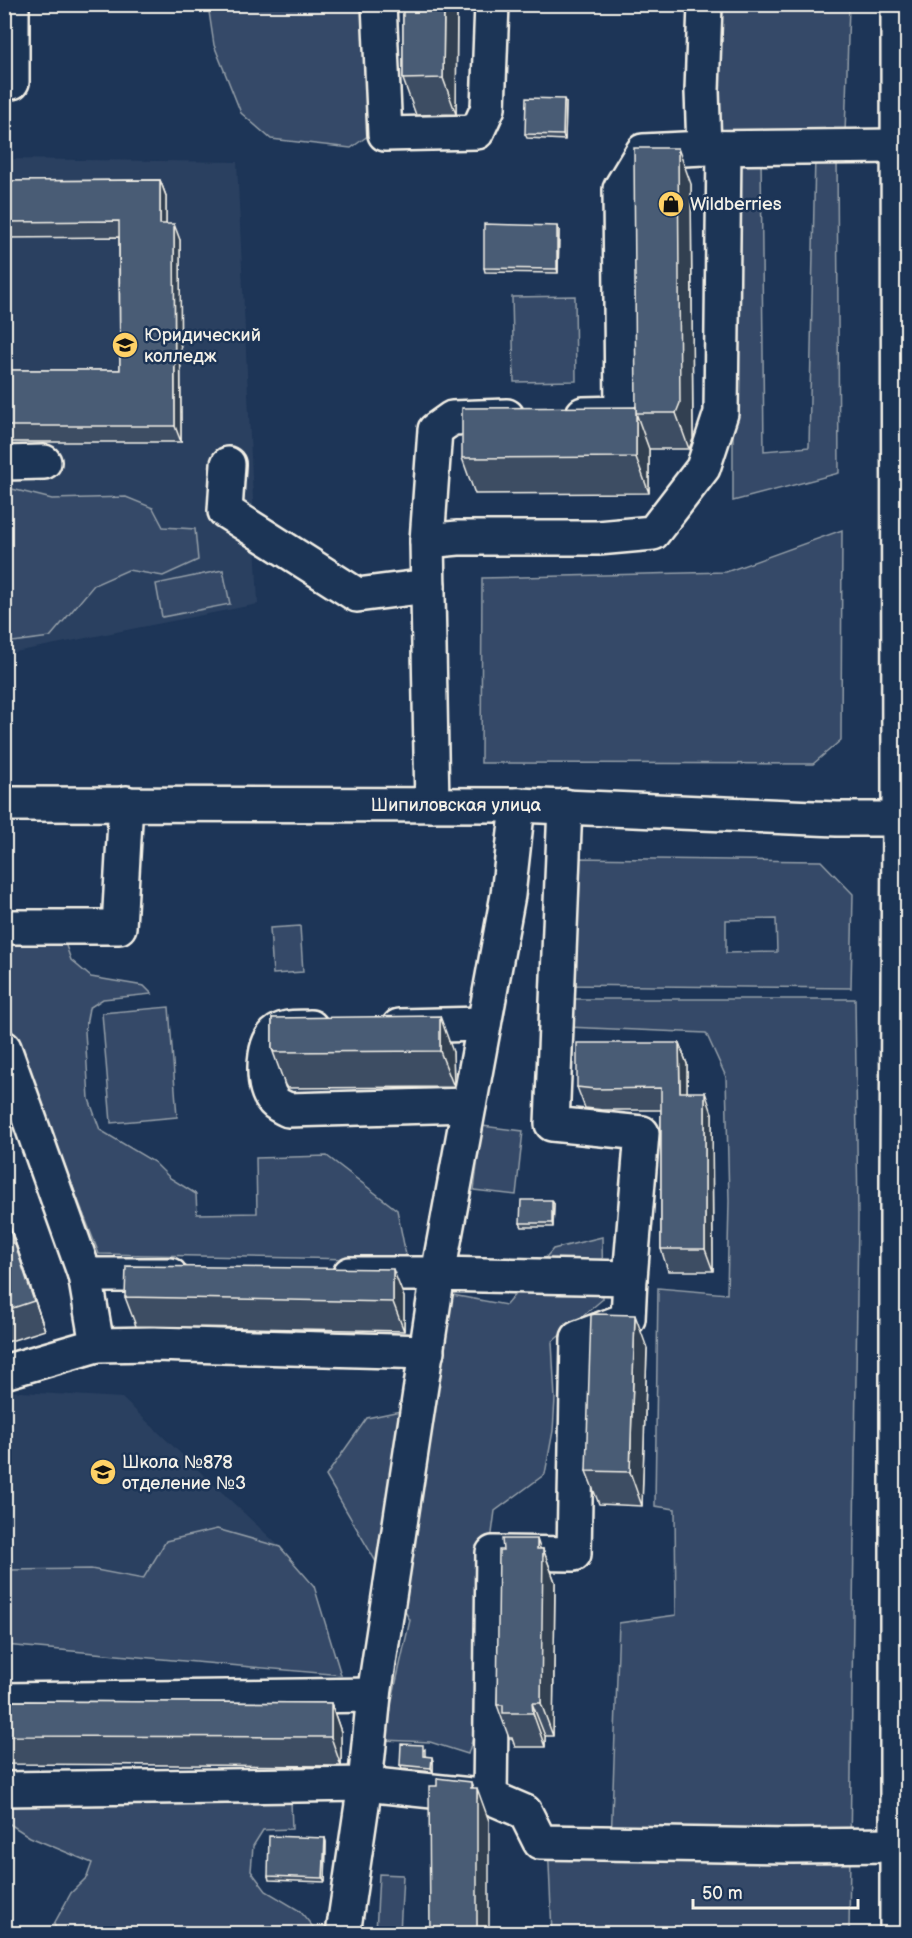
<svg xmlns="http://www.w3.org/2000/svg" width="912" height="1938" font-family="'Balsamiq Sans',sans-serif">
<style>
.built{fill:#2a4060}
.green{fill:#354a67;stroke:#949ea8;stroke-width:1.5;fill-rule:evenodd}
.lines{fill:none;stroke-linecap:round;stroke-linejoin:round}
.minor-casing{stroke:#f4f1e8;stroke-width:38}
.major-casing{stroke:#f4f1e8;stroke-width:38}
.minor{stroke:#1d3557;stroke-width:33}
.major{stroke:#1d3557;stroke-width:33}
.wall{fill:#3e4e64;stroke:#f4f1e8;stroke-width:1.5}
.shaded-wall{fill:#324051;stroke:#f4f1e8;stroke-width:1.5}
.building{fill:#485b74;stroke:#f4f1e8;stroke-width:1.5}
.labels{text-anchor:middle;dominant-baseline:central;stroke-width:5;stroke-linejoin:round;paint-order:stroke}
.poi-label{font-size:18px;fill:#f4f1e8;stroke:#1d3557;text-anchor:start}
.street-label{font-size:18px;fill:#f4f1e8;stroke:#1d3557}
</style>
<rect width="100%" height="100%" fill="#1d3557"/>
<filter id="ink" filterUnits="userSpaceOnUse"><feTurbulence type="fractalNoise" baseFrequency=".0167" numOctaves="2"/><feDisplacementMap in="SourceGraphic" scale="12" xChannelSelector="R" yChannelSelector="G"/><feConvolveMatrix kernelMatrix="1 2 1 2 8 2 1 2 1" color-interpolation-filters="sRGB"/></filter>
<g filter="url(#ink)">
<g class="built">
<polygon points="5,159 237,162 258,604 5,654"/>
<polygon points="4,1391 122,1398 280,1547 314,1586 5,1621"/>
</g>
<g class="green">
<polygon points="208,5 371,5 376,130 351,148 271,139 241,113 214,45"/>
<polygon points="721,5 849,5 845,134 719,133"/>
<polygon points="815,155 837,156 839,473 733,501 733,157 761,156 764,451 809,447"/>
<polygon points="575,296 576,381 514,382 512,297"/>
<polygon points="4,487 52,499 126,497 153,508 163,527 195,529 198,560 163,576 128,570 94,585 50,637 5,643"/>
<polygon points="842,530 841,740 813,764 481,763 482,578 726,572"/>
<polygon points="223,570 230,604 162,617 156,584"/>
<path d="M574 858 821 861 853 894 851 988 564 985ZM776 919 777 952 726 953V920Z"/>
<polygon points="300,926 303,972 273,974 270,928"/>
<polygon points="5,938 64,940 71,960 91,977 144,986 152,994 103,999 89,1008 85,1031 89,1099 100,1130 154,1162 170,1178 196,1194 197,1214 257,1213 256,1158 327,1156 397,1210 407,1260 99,1254 5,1012"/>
<polygon points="565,999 855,999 858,1216 849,1933 552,1933 548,1842 611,1843 619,1623 676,1615 675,1509 655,1506 658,1288 727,1294 729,1201 726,1077 706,1033 567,1027"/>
<polygon points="169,1007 177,1117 111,1123 102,1013"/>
<polygon points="482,1126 523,1131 516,1195 474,1190"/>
<polygon points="602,1237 603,1299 552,1342 555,1399 553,1431 545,1474 495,1511 483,1600 485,1699 468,1754 430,1742 383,1740 410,1620 326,1476 367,1418 434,1404 436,1292 506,1305 553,1249"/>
<polygon points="217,1529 280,1547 314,1586 341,1675 5,1645 5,1570 91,1569 143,1579 166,1541"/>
<polygon points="4,1799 291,1801 292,1829 263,1830 253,1846 251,1871 266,1891 300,1911 318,1933 58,1933 54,1924 71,1893 87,1877 92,1863 30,1837 5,1821"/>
<polygon points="379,1874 403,1875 400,1933 376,1933"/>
</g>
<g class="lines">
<defs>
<g id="minor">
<polyline points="379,4 385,134 477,132 488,108 492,4"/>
<polyline points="4,82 12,82 12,4"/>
<polyline points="704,148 702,91 705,4"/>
<polyline points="583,414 622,413 620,189 643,151 704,148 897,146"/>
<polyline points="4,463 44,462"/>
<polyline points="228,464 225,511 357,595 428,586"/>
<polyline points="427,541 458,538 598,538 653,533 703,468 721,413 724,148"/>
<polyline points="432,805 427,541 435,430 452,418 507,416"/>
<polyline points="4,927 119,927 126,803"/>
<polyline points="399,1026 484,1024"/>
<path d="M311 1027C299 1028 285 1025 275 1034 262 1047 262 1087 273 1100 276 1105 283 1107 288 1110L469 1105"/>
<polyline points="4,1048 85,1275 170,1275"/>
<polyline points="350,1274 438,1274 508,895 518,805"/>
<polyline points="85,1275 97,1345 154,1344 427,1352"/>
<polyline points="4,1372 97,1345"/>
<polyline points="4,1700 374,1695"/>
<polyline points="4,1789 365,1784 490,1797 525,1812 540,1842 791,1846 898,1845"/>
<polyline points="490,1797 493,1553 574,1554 578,1338 628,1319 630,1278"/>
<polyline points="343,1934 365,1784 374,1695 438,1274 630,1278 642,1133 552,1124 565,806"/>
</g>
<g id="major">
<polyline points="4,804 518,805 837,819 908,819"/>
<polyline points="897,1934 897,1172 899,819 898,4"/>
</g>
</defs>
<use href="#minor" class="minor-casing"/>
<use href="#major" class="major-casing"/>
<use href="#minor" class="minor"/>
<use href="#major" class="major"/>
</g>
<g class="wall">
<polygon points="403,4 457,4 456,114 416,115 403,79"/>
<polygon points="566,103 565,140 527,138 525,134"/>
<polygon points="160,180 166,196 166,224 180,240 181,442 4,442 4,370 120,370 119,237 4,238 4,181"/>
<polygon points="691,184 693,439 689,449 649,449 649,493 475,494 462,458 636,407"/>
<polygon points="559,230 558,273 485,272 484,268"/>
<polygon points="272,1018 453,1052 454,1087 287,1088 285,1085 272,1049"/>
<polygon points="679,1043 687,1064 687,1092 712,1113 713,1271 668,1271 661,1249 661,1110 603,1110 585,1108 577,1087"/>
<polygon points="554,1204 553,1227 522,1227 520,1223"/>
<polygon points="4,1209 45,1330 7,1342 4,1337"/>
<polygon points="125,1297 404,1297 404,1331 136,1326"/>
<polygon points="647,1348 642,1506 599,1504 586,1471"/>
<polygon points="543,1549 555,1582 553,1736 545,1736 545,1747 515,1747 512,1738 509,1738 497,1705 503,1550"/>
<polygon points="4,1701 331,1703 341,1732 341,1766 4,1764"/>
<polygon points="425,1749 425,1756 433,1761 433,1772 402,1769 400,1765"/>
<polygon points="325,1838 326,1842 325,1882 269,1880 268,1876"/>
</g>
<g class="shaded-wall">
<polygon points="444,4 457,4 456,114 443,78"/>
<polygon points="564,99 566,103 565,140 563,135"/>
<polygon points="678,148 691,184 693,439 689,449 676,413"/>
<polygon points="160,180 166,196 166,240 160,224"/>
<polygon points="174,224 180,240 181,442 175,426"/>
<polygon points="557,226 559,230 558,273 557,269"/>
<polygon points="636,407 636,413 649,449 649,493 636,457"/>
<polygon points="440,1016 453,1052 454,1087 440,1051"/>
<polygon points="679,1043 687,1064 687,1113 680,1092"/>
<polygon points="705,1092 712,1113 713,1271 705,1249"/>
<polygon points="552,1200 554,1204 553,1227 552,1223"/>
<polygon points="4,1209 45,1330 4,1212"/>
<polygon points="393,1269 404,1297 404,1331 393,1302"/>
<polygon points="635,1315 647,1348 642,1506 630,1472"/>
<polygon points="537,1539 543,1557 543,1549 555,1582 553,1736 541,1703"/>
<polygon points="331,1703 341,1732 341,1766 331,1737"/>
<polygon points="532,1703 545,1736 545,1747 533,1713"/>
<polygon points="432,1757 433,1761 433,1772 431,1768"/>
<polygon points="471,1782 477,1799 477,1788 489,1821 489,1934 477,1934"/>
<polygon points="325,1838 326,1842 325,1882 323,1878"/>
</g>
<g class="building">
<polygon points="403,4 444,4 443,78 403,79"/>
<polygon points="526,98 564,99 563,135 525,134"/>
<polygon points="634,148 678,148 680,403 676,413 636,413"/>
<polygon points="160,180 160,224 174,224 175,426 4,426 4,370 120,370 119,221 4,222 4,181"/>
<polygon points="484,224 557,226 557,269 484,268"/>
<polygon points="636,407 636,457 462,458 462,408"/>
<polygon points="440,1016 440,1051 274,1052 272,1049 272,1018"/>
<polygon points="577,1043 679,1043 680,1092 705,1092 705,1249 661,1249 661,1088 595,1089 577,1087"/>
<polygon points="521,1200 552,1200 552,1223 520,1223"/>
<polygon points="4,1212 34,1301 4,1311"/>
<polygon points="126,1266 393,1269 393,1302 125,1297"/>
<polygon points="595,1314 635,1315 630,1472 586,1471 591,1315"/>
<polygon points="502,1539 537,1539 537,1549 543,1549 541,1703 532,1703 533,1713 503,1713 503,1705 497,1705 499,1550 503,1550"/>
<polygon points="4,1701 331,1703 331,1737 4,1736"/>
<polygon points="401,1744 423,1745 423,1756 432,1757 431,1768 400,1765"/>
<polygon points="437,1778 471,1782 471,1788 477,1788 477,1934 430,1934 429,1786 437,1786"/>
<polygon points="269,1836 325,1838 323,1878 268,1876"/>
</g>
</g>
<defs>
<symbol id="shop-disc" viewBox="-11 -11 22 22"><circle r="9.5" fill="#ffd166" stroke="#1d3557"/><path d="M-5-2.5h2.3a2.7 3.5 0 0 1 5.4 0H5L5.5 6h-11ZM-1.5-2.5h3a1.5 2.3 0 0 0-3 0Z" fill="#111"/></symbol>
<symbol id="university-disc" viewBox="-11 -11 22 22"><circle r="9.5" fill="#ffd166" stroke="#1d3557"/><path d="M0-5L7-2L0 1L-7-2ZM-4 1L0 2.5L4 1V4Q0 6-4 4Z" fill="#111"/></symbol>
<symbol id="school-disc" viewBox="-11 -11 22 22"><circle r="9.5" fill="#ffd166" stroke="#1d3557"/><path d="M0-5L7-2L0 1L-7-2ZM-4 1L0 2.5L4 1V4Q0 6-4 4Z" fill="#111"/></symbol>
</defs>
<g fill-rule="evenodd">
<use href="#shop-disc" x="656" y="189" width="30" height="30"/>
<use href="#university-disc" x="110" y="330" width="30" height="30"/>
<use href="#school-disc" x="88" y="1457" width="30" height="30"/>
</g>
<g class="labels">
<g class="poi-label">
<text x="690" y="204">Wildberries</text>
<text x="144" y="335">Юридический<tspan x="144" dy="21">колледж</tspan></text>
<text x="122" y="1462">Школа №878<tspan x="122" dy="21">отделение №3</tspan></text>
</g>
<g class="street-label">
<text x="456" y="805">Шипиловская улица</text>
</g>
</g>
<rect width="912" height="1938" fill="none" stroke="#1d3557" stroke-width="24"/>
<rect x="12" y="12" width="888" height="1914" fill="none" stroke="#f4f1e8" stroke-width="2" filter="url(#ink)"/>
<path d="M693 1899v9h165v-9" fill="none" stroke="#f4f1e8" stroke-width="3"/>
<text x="702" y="1899" font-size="18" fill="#f4f1e8" stroke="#1d3557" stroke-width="4.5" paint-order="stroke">50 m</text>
</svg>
